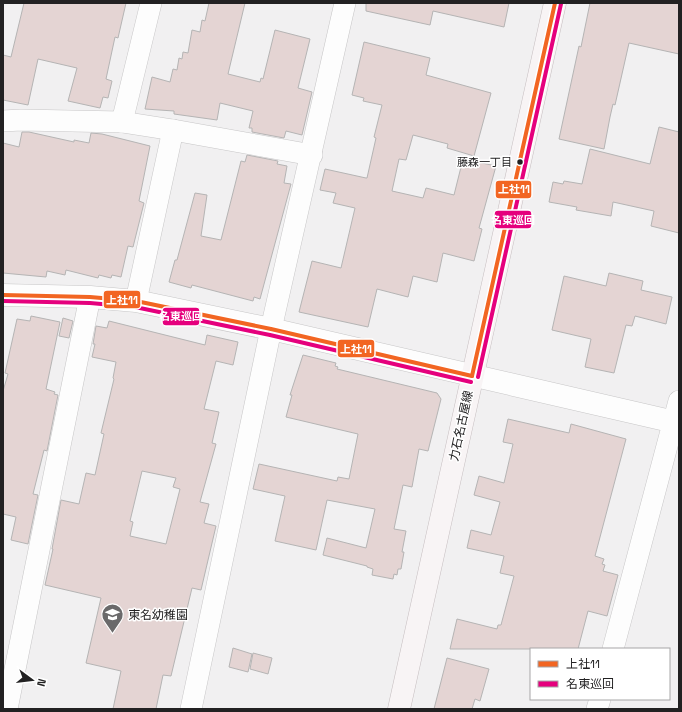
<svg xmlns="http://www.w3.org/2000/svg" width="682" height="712" font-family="'Space Grotesk','Noto Sans JP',sans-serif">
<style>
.building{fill:#e4d4d3;stroke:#b5b4b4;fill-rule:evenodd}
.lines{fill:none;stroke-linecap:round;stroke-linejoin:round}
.minor-casing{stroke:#c7c6c7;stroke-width:22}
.tertiary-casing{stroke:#c7c6c7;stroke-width:23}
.primary-casing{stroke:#c6bec0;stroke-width:23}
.minor{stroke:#fdfdfd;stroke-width:21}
.tertiary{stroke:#fdfdfd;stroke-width:22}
.primary{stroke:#f8f4f5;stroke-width:22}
.bus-1-casing{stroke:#fff;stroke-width:7}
.bus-2-casing{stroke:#fff;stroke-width:7}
.bus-1{stroke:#f26522;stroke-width:4}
.bus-2{stroke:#e5007d;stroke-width:4}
.bus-dot{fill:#222122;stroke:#fff;stroke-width:1.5}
.labels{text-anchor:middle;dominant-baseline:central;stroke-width:3;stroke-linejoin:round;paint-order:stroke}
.bus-label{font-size:11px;fill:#222122;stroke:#fff;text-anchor:end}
.street-label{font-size:12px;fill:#222122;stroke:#fff}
.poi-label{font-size:12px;fill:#222122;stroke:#fff;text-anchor:start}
.line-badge{stroke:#fff;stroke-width:1.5}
.badge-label{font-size:11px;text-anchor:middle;font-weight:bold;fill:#fff}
</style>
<rect width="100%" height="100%" fill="#f1f0f1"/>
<g class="building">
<polygon points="24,3 126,3 118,38 115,37 106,79 112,81 108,98 103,97 100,108 68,101 77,68 38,59 28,105 3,100 3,55 11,57"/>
<polygon points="209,3 245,3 228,74 260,82 261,78 263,79 275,30 310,39 298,88 312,92 302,135 286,131 284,138 252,132 252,128 249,128 253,111 220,103 217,120 174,114 174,111 145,109 152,77 170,82 173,69 177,70 179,58 182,59 183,52 188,53 192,30 200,32 202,20 205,21"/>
<polygon points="366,3 509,3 504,27 433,11 430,25 366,11"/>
<polygon points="590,3 679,3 679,54 629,43 615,105 613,104 610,117 604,149 559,139 579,46 581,47"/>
<polygon points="364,42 430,58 426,75 491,93 474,156 447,148 448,144 413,135 406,160 399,159 392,191 423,198 426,188 454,195 463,159 496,166 479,228 482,229 474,261 443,253 437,282 413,276 408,297 377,289 368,327 299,312 312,261 341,268 355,208 333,203 336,193 320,190 325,169 366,178 367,178 376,138 374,137 382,105 363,101 364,98 352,95"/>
<polygon points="659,127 679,132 679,233 651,226 654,211 613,202 611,216 576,210 577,207 549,202 553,182 563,184 564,181 582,184 590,149 650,164"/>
<polygon points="22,132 29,132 74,142 74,140 89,143 91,133 102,134 150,146 139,201 144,203 133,247 128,246 121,277 112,275 111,278 99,275 98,278 66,270 65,275 47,271 46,277 3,273 3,143 19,147"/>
<polygon points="247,155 278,161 277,164 287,166 284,183 291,184 260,299 254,297 253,301 192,285 191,288 169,282 175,260 177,260 195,193 207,195 201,236 221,240 241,161 245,162"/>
<polygon points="609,273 643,281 641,290 672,297 666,324 635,316 632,326 626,325 614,373 585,367 591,339 552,330 564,276 606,286"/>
<polygon points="31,316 60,322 46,389 55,392 54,394 58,395 47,451 44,450 33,494 38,495 28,544 11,540 16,517 3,514 3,391 8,374 5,373 17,319 30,321"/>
<polygon points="63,318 73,321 69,338 59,336"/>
<path d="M109 321 205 345 207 335 238 342 233 365 216 361 204 409 219 412 212 443 216 444 200 502 209 504 204 523 216 526 201 590 192 588 171 676 163 675 156 709H113L121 671 86 663 101 598 45 585 53 549H52L61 500 79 504 86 473 95 475 104 434 101 433 114 379 113 378 116 362 92 357 95 344H93L96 326 107 328ZM142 471 176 478 173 487 180 489 166 544 130 536 133 522 130 521Z"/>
<polygon points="303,355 336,363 335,366 338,367 337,369 437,393 441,399 428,451 419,449 412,487 403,485 394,529 406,531 402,552 404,552 401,569 398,569 397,575 394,574 393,579 372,575 373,569 367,567 367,566 323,555 327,538 366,548 375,509 327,500 316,550 275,541 285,496 253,489 259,464 337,481 338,477 349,479 358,434 286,417 292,395 290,395"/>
<polygon points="508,419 569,433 571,424 626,439 595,556 604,559 602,564 605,565 603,571 618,575 607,616 588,611 578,649 450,649 457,619 497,629 498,625 501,625 514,576 500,573 504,556 467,548 471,530 491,535 500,502 474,495 479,476 504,483 513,444 503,442"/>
<polygon points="233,648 252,654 248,672 229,667"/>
<polygon points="253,653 272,658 268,674 250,669"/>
<polygon points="447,658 489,669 480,701 475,699 472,709 434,709"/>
</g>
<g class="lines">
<defs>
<g id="minor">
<polyline points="3,121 21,120 122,122 173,130 312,155"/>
<polyline points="122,122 151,3"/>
<polyline points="136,301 173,130"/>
<polyline points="613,649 679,401"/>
<polyline points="7,709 90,297"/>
<polyline points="191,709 271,329 345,3"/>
<polyline points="597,709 600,699"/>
</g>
<polyline id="tertiary" points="3,295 90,297 136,301 271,329 679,423"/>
<polyline id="primary" points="399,709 555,3"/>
</defs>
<use href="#minor" class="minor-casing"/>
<use href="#tertiary" class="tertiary-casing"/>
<use href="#primary" class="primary-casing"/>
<use href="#minor" class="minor"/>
<use href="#tertiary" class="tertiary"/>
<use href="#primary" class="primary"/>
<defs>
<g id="bus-1">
<polyline points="3,295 90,297 136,301 271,329 472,376"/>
<polyline points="472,376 555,3"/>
</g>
<g id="bus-2">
<polyline points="3,301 90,303 135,307 270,335 471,382"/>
<polyline points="478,377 561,4"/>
</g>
</defs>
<use href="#bus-1" class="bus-1-casing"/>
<use href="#bus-2" class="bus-2-casing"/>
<use href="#bus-1" class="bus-1"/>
<use href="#bus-2" class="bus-2"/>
</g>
<defs>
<symbol id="school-pin" viewBox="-11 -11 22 30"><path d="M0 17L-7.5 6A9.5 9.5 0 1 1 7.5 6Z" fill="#6a696a" stroke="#fff"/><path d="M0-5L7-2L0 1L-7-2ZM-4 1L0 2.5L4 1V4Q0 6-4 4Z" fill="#fff"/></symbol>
</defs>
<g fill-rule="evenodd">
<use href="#school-pin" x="100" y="602" width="25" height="34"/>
</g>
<circle class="bus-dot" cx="520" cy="162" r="3.5"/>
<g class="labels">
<g class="bus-label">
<text x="512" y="162">藤森一丁目</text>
</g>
<g class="street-label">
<text transform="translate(461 426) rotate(-78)">力石名古屋線</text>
</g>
<g class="poi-label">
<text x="128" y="615">東名幼稚園</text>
</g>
</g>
<g class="line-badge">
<rect x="495" y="180" width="37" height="19" rx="4" fill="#f26522"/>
<rect x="494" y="210" width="38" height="19" rx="4" fill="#e5007d"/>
<rect x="103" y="290" width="38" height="19" rx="4" fill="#f26522"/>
<rect x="162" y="307" width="38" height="19" rx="4" fill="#e5007d"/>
<rect x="337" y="339" width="38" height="19" rx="4" fill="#f26522"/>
</g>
<g class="badge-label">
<text x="514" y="193">上社11</text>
<text x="513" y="224">名東巡回</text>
<text x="122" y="304">上社11</text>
<text x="181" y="320">名東巡回</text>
<text x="356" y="353">上社11</text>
</g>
<rect width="682" height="712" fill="none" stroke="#222122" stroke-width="8"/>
<rect x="530" y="648" width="140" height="52" fill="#ffffff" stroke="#a7a6a7"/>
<rect x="538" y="661" width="20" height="6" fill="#f26522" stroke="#a7a6a7"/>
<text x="566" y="668" font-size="12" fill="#222122">上社11</text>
<rect x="538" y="681" width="20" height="6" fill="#e5007d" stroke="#a7a6a7"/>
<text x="566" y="688" font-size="12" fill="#222122">名東巡回</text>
<g transform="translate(32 680) rotate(105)" stroke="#ffffff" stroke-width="3" paint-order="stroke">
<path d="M0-3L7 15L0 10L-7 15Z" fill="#222122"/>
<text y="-6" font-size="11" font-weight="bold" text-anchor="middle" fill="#222122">N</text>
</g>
</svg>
